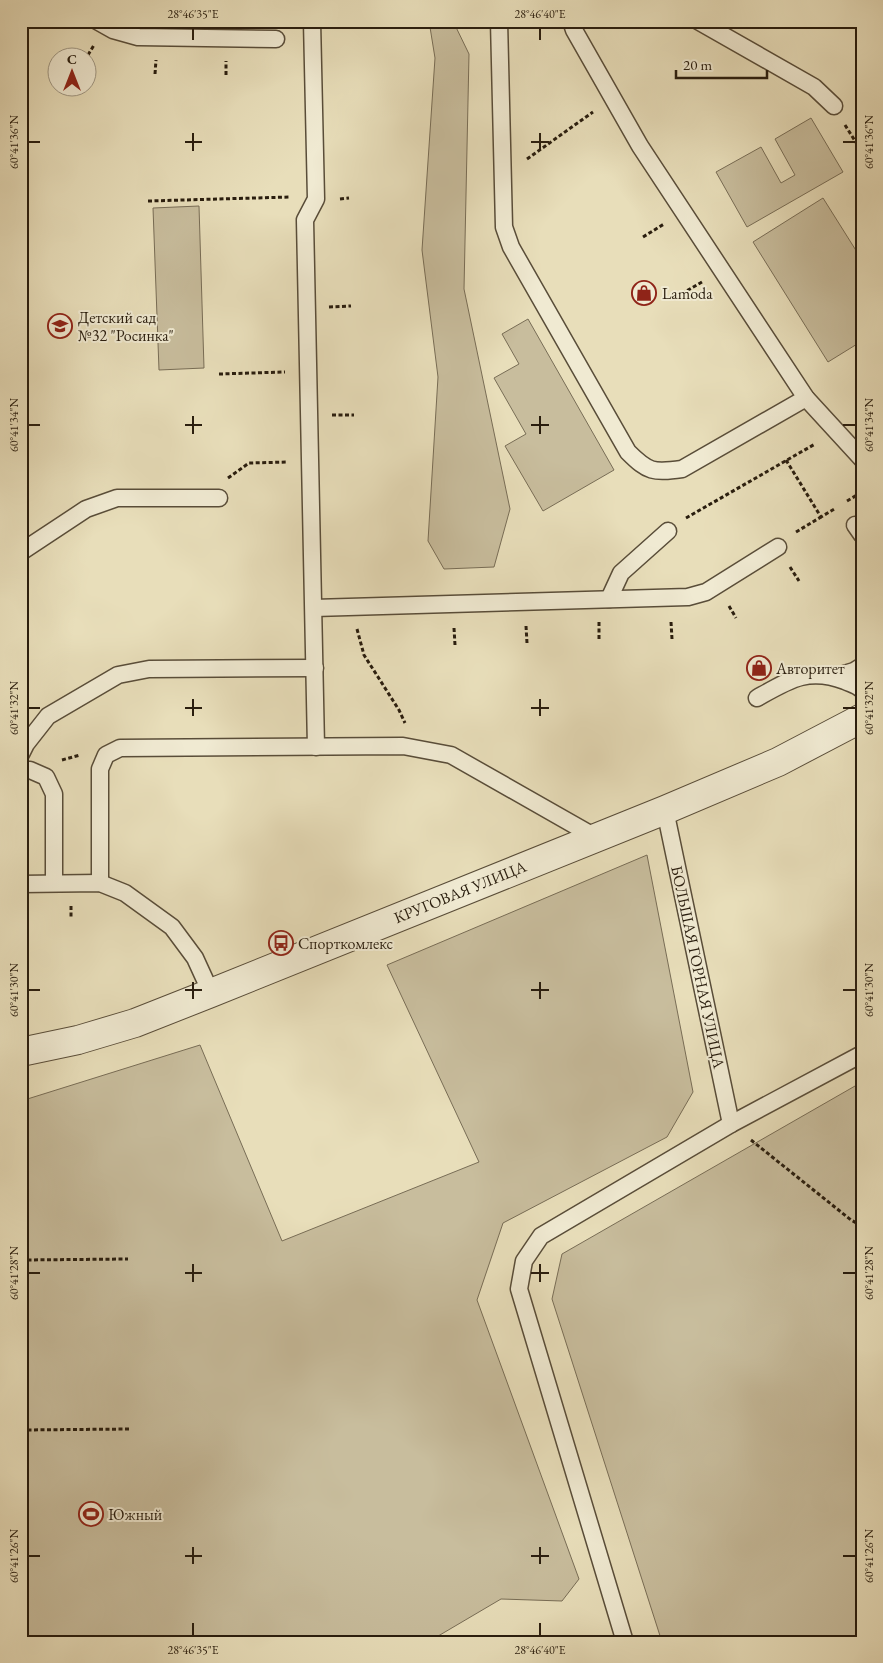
<svg xmlns="http://www.w3.org/2000/svg" width="883" height="1663" font-family="'EB Garamond',serif">
<style>
.green{fill:#c8bd9d;stroke:#786d56}
.lines{fill:none;stroke-linecap:round;stroke-linejoin:round}
.service-casing{stroke:#594d39;stroke-width:19}
.tertiary-casing{stroke:#594d39;stroke-width:30}
.path{stroke:#291d0e;stroke-width:3;stroke-dasharray:4 2.5;stroke-linecap:butt}
.service{stroke:#f0ead2;stroke-width:16}
.tertiary{stroke:#f0ead2;stroke-width:28}
.ticks{fill:none;stroke:#291d0e;stroke-width:2}
.labels{text-anchor:middle;dominant-baseline:central;stroke-width:4;stroke-linejoin:round;paint-order:stroke}
.poi-label{font-size:16px;fill:#291d0e;stroke:#f0ead2;text-anchor:start}
.street-label{font-size:16px;fill:#291d0e;stroke:#f0ead2}
.neatline{fill:none;stroke:#291d0e;stroke-width:2}
.ticks-label{font-size:12px;text-anchor:middle;fill:#291d0e}
</style>
<rect width="100%" height="100%" fill="#e8deba"/>
<filter id="stains"><feTurbulence type="fractalNoise" baseFrequency=".004" numOctaves="4"/><feColorMatrix values="0 0 0 0 .2 0 0 0 0 .09 0 0 0 0 .02 0 0 0 .5 -.17"/></filter>
<radialGradient id="worn" r=".72"><stop offset=".6" stop-color="#630" stop-opacity="0"/><stop offset="1" stop-color="#630" stop-opacity=".3"/></radialGradient>
<g class="green">
<polygon points="429,21 453,21 469,54 464,289 510,509 494,567 444,569 428,541 438,377 422,250 435,58"/>
<polygon points="811,118 843,172 747,227 716,172 761,147 781,183 795,175 775,139"/>
<polygon points="823,198 862,260 862,341 828,362 753,242"/>
<polygon points="199,206 204,368 159,370 153,208"/>
<polygon points="528,319 614,470 543,511 505,446 526,434 494,378 519,364 502,334"/>
<polygon points="647,855 693,1092 667,1137 503,1223 477,1300 579,1579 562,1601 501,1599 428,1642 21,1642 21,1101 200,1045 282,1241 479,1162 387,965"/>
<polygon points="862,1082 862,1642 662,1642 552,1299 562,1254"/>
</g>
<g class="lines">
<defs>
<g id="service">
<polyline points="97,21 113,30 138,37 276,39"/>
<polyline points="312,21 316,199 305,220 316,747"/>
<path d="M499 21 504 227 511 247 628 452C648 472 653 473 682 469L806 398"/>
<polyline points="571,21 574,30 640,146 806,398 862,459"/>
<polyline points="698,21 814,87 834,106"/>
<polyline points="855,525 862,535"/>
<polyline points="21,552 86,509 117,498 219,498"/>
<polyline points="609,599 621,573 668,531"/>
<polyline points="314,608 688,597 706,592 778,547"/>
<polyline points="834,677 854,671 862,666"/>
<path d="M757 698C789 680 808 667 845 681 851 684 857 685 862 690"/>
<polyline points="21,754 26,744 48,716 118,675 149,669 315,668"/>
<polyline points="21,770 30,770 46,777 54,794 54,883"/>
<polyline points="665,810 731,1124"/>
<polyline points="100,883 100,769 106,755 120,748 403,746 451,755 597,838"/>
<polyline points="21,884 100,883 125,893 172,927 195,958 211,993"/>
<polyline points="625,1642 519,1289 524,1261 541,1236 731,1124 862,1054"/>
</g>
<polyline id="tertiary" points="21,1052 78,1040 135,1023 211,993 665,810 778,762 862,718"/>
</defs>
<use href="#service" class="service-casing"/>
<use href="#tertiary" class="tertiary-casing"/>
<g class="path">
<polyline points="88,55 94,45"/>
<polyline points="155,74 156,60"/>
<polyline points="226,75 226,61"/>
<polyline points="845,125 862,152"/>
<polyline points="527,159 593,112"/>
<polyline points="340,199 349,198"/>
<polyline points="148,201 290,197"/>
<polyline points="643,237 664,224"/>
<polyline points="676,297 702,282"/>
<polyline points="329,307 351,306"/>
<polyline points="219,374 285,372"/>
<polyline points="332,415 354,415"/>
<polyline points="786,460 821,517 836,508"/>
<polyline points="228,478 249,463 287,462"/>
<polyline points="847,501 862,492"/>
<polyline points="686,518 815,444"/>
<polyline points="796,532 821,517"/>
<polyline points="790,567 799,581"/>
<polyline points="729,606 736,618"/>
<polyline points="599,622 599,641"/>
<polyline points="671,622 672,639"/>
<polyline points="526,626 527,643"/>
<polyline points="454,628 455,645"/>
<polyline points="357,629 364,655 399,710 405,723"/>
<polyline points="62,760 80,755"/>
<polyline points="71,906 71,918"/>
<polyline points="751,1140 851,1220 862,1226"/>
<polyline points="21,1260 128,1259"/>
<polyline points="21,1430 130,1429"/>
</g>
<use href="#service" class="service"/>
<use href="#tertiary" class="tertiary"/>
</g>
<path class="ticks" d="M193 28V40M540 28V40M193 133V151M540 133V151M28 142H40M185 142H202M531 142H549M843 142H856M193 416V434M540 416V434M28 425H40M185 425H202M531 425H549M843 425H856M193 699V716M540 699V716M28 708H40M185 708H202M531 708H549M843 708H856M193 982V999M540 982V999M28 990H40M185 990H202M531 990H549M843 990H856M193 1264V1282M540 1264V1282M28 1273H40M185 1273H202M531 1273H549M843 1273H856M193 1547V1564M540 1547V1564M28 1556H40M185 1556H202M531 1556H549M843 1556H856M193 1623V1636M540 1623V1636"/>
<defs>
<symbol id="shop-ring" viewBox="-11 -11 22 22"><circle r="9.5" fill="#f0ead2" stroke="#8f2418" stroke-width="1.5"/><path d="M-5-2.5h2.3a2.7 3.5 0 0 1 5.4 0H5L5.5 6h-11ZM-1.5-2.5h3a1.5 2.3 0 0 0-3 0Z" fill="#8f2418"/></symbol>
<symbol id="school-ring" viewBox="-11 -11 22 22"><circle r="9.5" fill="#f0ead2" stroke="#8f2418" stroke-width="1.5"/><path d="M0-5L7-2L0 1L-7-2ZM-4 1L0 2.5L4 1V4Q0 6-4 4Z" fill="#8f2418"/></symbol>
<symbol id="bus-ring" viewBox="-11 -11 22 22"><circle r="9.5" fill="#f0ead2" stroke="#8f2418" stroke-width="1.5"/><path d="M-5-6H5V4H4V6H2V4H-2V6H-4V4H-5ZM-3.5-4V0h7V-4ZM-3.5 1.2v1.5H-2V1.2ZM2 1.2v1.5H3.5V1.2Z" fill="#8f2418"/></symbol>
<symbol id="stadium-ring" viewBox="-11 -11 22 22"><circle r="9.5" fill="#f0ead2" stroke="#8f2418" stroke-width="1.5"/><path d="M0-5a6.5 5 0 1 0 0 10a6.5 5 0 1 0 0-10ZM-3.5-1.8h7v3.6h-7Z" fill="#8f2418"/></symbol>
</defs>
<g fill-rule="evenodd">
<use href="#shop-ring" x="630" y="279" width="28" height="28"/>
<use href="#school-ring" x="46" y="312" width="28" height="28"/>
<use href="#shop-ring" x="745" y="654" width="28" height="28"/>
<use href="#bus-ring" x="267" y="929" width="28" height="28"/>
<use href="#stadium-ring" x="77" y="1500" width="28" height="28"/>
</g>
<g class="labels">
<g class="poi-label">
<text x="662" y="293">Lamoda</text>
<text x="78" y="317">Детский сад<tspan x="78" dy="18">№32 "Росинка"</tspan></text>
<text x="776" y="668">Авторитет</text>
<text x="298" y="943">Спорткомлекс</text>
<text x="108" y="1514">Южный</text>
</g>
<g class="street-label">
<text transform="translate(460 892) rotate(-22)">КРУГОВАЯ УЛИЦА</text>
<text transform="translate(698 967) rotate(78)">БОЛЬШАЯ ГОРНАЯ УЛИЦА</text>
</g>
</g>
<rect width="883" height="1663" fill="none" stroke="#e8deba" stroke-width="55"/>
<g transform="translate(72 72)"><circle r="24" fill="#f0ead2" stroke="#a09884"/>
<path d="M0-4L9 19L0 12L-9 19Z" fill="#8f2418"/>
<text y="-8" font-size="14" font-weight="bold" text-anchor="middle" fill="#291d0e">С</text>
</g>
<path d="M676 70v8h91v-8" fill="none" stroke="#291d0e" stroke-width="2.5"/>
<text x="683" y="70" font-size="15" fill="#291d0e" stroke="#f0ead2" stroke-width="4" paint-order="stroke">20 m</text>
<rect x="28" y="28" width="828" height="1608" class="neatline"/>
<g class="ticks-label">
<text x="193" y="18">28°46'35"E</text>
<text x="540" y="18">28°46'40"E</text>
<text transform="translate(14 142) rotate(-90)" y="4">60°41'36"N</text>
<text transform="translate(869 142) rotate(-90)" y="4">60°41'36"N</text>
<text transform="translate(14 425) rotate(-90)" y="4">60°41'34"N</text>
<text transform="translate(869 425) rotate(-90)" y="4">60°41'34"N</text>
<text transform="translate(14 708) rotate(-90)" y="4">60°41'32"N</text>
<text transform="translate(869 708) rotate(-90)" y="4">60°41'32"N</text>
<text transform="translate(14 990) rotate(-90)" y="4">60°41'30"N</text>
<text transform="translate(869 990) rotate(-90)" y="4">60°41'30"N</text>
<text transform="translate(14 1273) rotate(-90)" y="4">60°41'28"N</text>
<text transform="translate(869 1273) rotate(-90)" y="4">60°41'28"N</text>
<text transform="translate(14 1556) rotate(-90)" y="4">60°41'26"N</text>
<text transform="translate(869 1556) rotate(-90)" y="4">60°41'26"N</text>
<text x="193" y="1654">28°46'35"E</text>
<text x="540" y="1654">28°46'40"E</text>
</g>
<rect width="100%" height="100%" filter="url(#stains)"/>
<rect width="100%" height="100%" fill="url(#worn)"/>
</svg>
